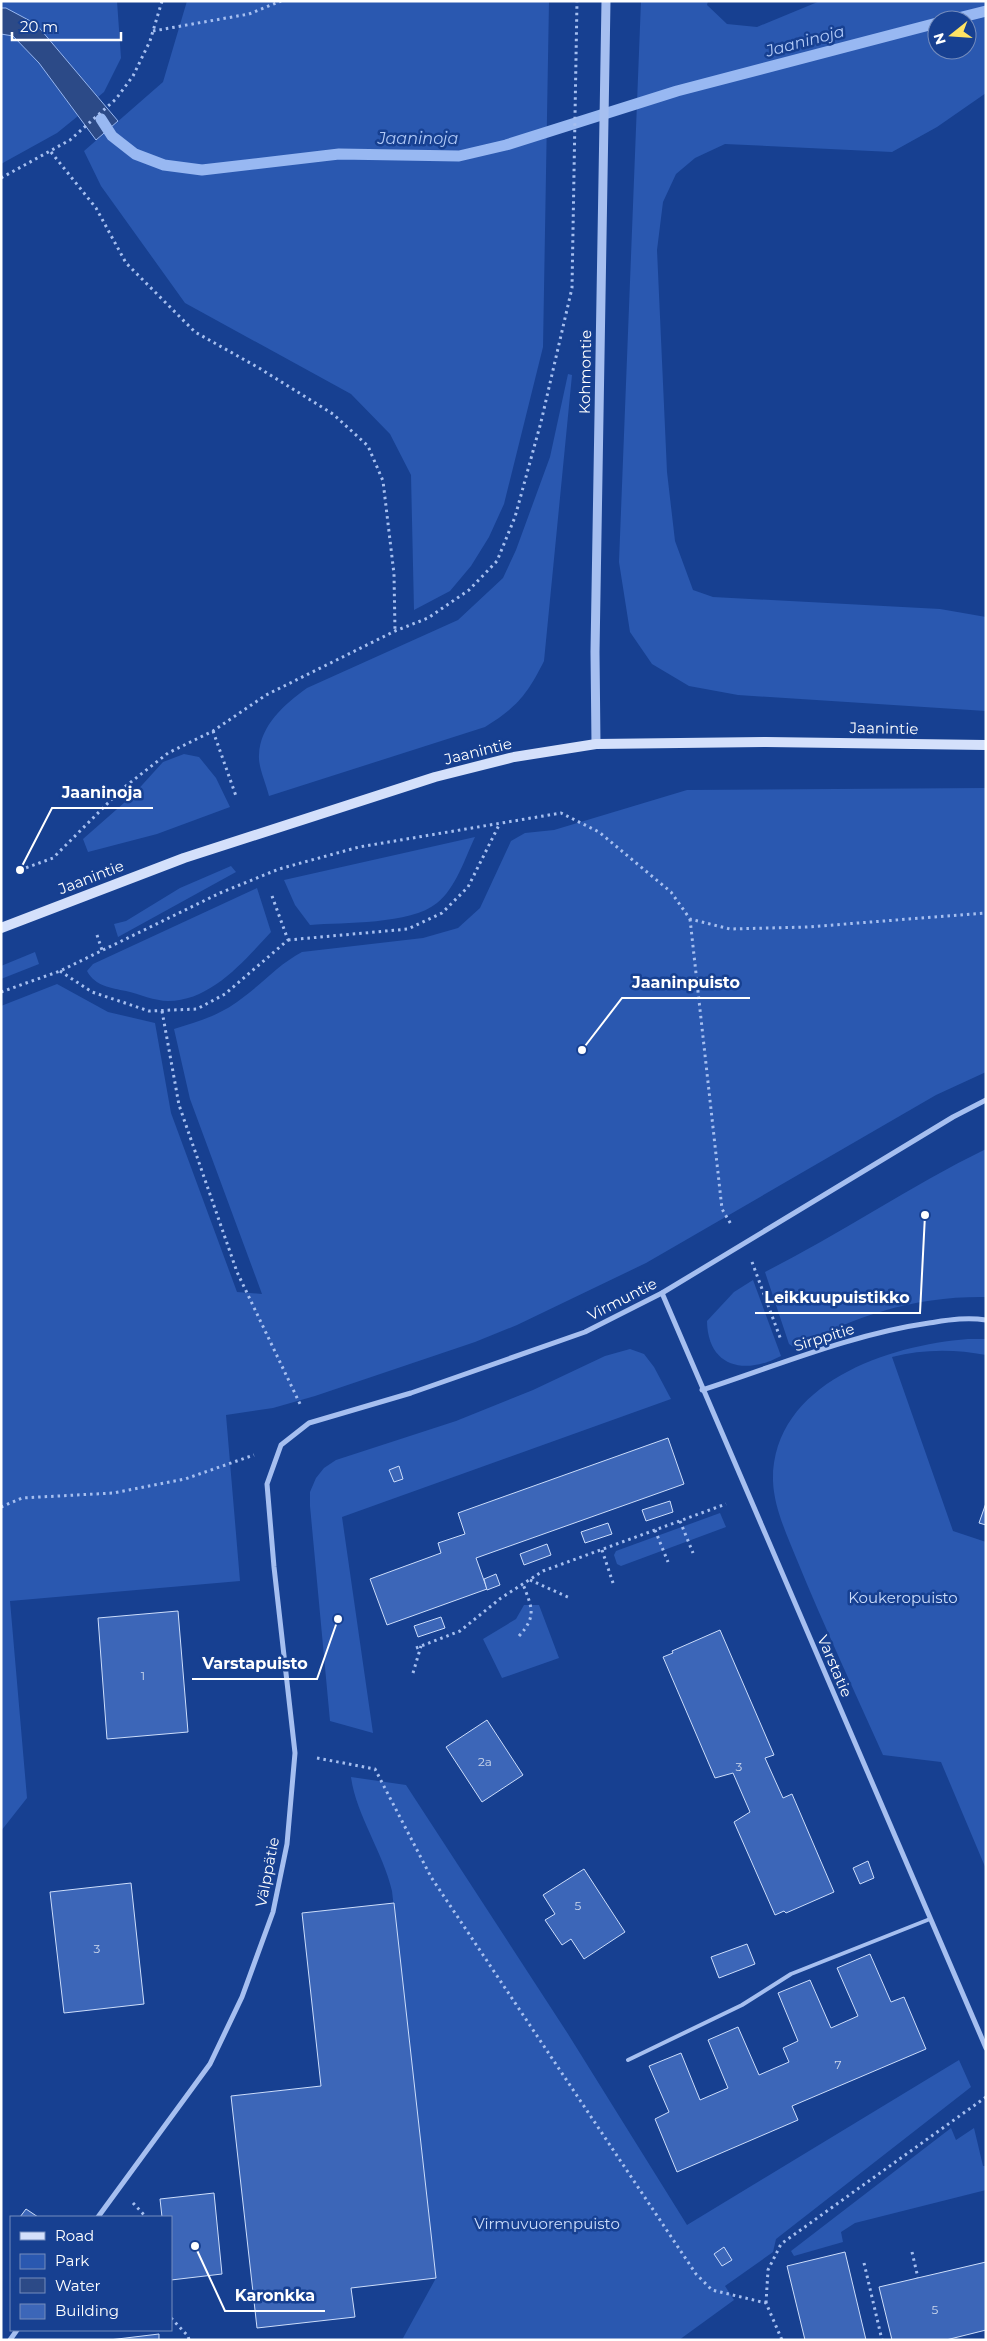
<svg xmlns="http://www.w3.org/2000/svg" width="987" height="2341" font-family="Montserrat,sans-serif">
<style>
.green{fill:#2a58b0;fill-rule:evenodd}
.water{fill:#2c4a87;stroke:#98b8f2}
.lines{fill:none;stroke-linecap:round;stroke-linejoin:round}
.stream{stroke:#98b8f2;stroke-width:11}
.building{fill:#3c66b8;stroke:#ccddfb}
.path{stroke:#a6bff0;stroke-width:3;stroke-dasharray:2.5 4;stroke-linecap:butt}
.service{stroke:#a6bff0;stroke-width:4}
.minor{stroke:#a6bff0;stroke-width:5}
.tertiary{stroke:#a6bff0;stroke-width:9}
.secondary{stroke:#d4e0fb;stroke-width:10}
.labels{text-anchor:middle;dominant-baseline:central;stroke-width:5;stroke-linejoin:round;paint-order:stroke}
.number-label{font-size:12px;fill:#ced9ed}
.street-label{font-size:15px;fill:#fff;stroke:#174091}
.park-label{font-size:15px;fill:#ccddfb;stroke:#174091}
.water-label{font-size:16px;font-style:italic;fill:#b2caf7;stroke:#174091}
.leader{fill:none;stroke:#fff;stroke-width:2}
.callout-dot{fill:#fff;stroke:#174091;stroke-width:2}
.callout-label{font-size:16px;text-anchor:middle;font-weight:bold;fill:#fff;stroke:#174091;stroke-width:5;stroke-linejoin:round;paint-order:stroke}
</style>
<rect width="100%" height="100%" fill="#174091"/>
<g class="green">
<polygon points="1,1 117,1 121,58 104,92 98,97 36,24 6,8 1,8"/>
<polygon points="187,1 549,1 543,347 504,504 489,537 471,566 450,591 414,610 411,475 390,434 351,394 185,303 101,186 84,151 163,82"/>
<path d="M641 1H708L707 5 727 24 757 27 820 1H986V93L937 127 892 152 725 144 695 158 676 174 663 202 657 250 667 472 675 541 693 590 713 597 940 609 986 617V711L738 695 689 686 652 664 630 632 619 562ZM937 20H967V50H937Z"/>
<polygon points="1,34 13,36 39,63 78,116 57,133 1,164"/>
<path d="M568 374 572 375 544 661C527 695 517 707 485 727L269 796C266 783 258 767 259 755 260 725 285 704 307 688L458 620 503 578 516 550 550 457Z"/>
<polygon points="184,754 199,757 216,778 230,807 157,834 88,852 83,839 133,795 163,762"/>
<path d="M986 788V1072L936 1095 646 1263 517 1325 475 1342 315 1396 273 1408 226 1415 240 1581 10 1601 27 1798 1 1831V1006L57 984 108 1012 155 1023 171 1113 237 1292 262 1294 190 1099 174 1029C197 1022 221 1015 241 999 262 984 279 964 302 952L423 938 458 928 480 908 511 841 525 833 554 830 687 790Z"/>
<path d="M475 837C465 858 456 888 437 903 410 925 344 922 310 925L295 905 284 880Z"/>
<polygon points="231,866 236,872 118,937 114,924 126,921 180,888"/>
<path d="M257 888 271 932C244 961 211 1001 168 1001 155 1001 139 994 126 991 111 988 95 986 87 971L93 964Z"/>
<polygon points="35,952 39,964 1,979 1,966"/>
<path d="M986 1149V1297C915 1296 857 1315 795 1348L789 1344 765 1272C840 1234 910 1186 986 1149Z"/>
<path d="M753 1280 781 1356C745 1375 708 1368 707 1321L734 1292Z"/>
<path d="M968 1339H986V1355C955 1349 922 1349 892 1357L953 1531 986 1542V1869L941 1762 883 1755C854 1690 824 1626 797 1560 787 1535 774 1508 773 1481 772 1383 889 1345 968 1339Z"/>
<polygon points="630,1349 644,1354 654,1367 671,1399 342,1517 373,1733 330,1721 310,1506 310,1492 316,1478 324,1468 336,1460 456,1421 533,1390 605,1356"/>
<polygon points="720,1513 726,1527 621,1566 617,1564 614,1555 616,1551"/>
<polygon points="524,1605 539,1605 559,1658 502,1678 483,1639 516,1619"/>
<path d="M351 1777 406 1785 568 2034 687 2225 959 2060 971 2087 776 2239 773 2252 725 2286 734 2300 679 2340H402L436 2278 392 1891C383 1852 356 1815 351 1777Z"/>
<polygon points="951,2128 956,2140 974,2128 983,2166 986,2166 986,2190 855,2223 841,2232 843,2242 794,2256 791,2251"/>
</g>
<polygon class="water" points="1,8 6,8 36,24 118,121 96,140 39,63 13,36 1,34"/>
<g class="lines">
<g class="stream">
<polyline points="950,20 986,11"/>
<polyline points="101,119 112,136 135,154 164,165 202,170 339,154 459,156 506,145 677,91 937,23"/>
</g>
</g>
<g class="building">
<polygon points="668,1438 684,1484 476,1558 487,1589 387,1625 370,1579 441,1553 438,1543 465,1534 458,1513"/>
<polygon points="399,1466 403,1479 394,1482 389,1470"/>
<polygon points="670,1501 673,1512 646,1521 642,1510"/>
<polygon points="986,1503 986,1525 979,1523"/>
<polygon points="608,1523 612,1534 585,1543 581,1532"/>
<polygon points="547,1544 551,1555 524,1565 520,1554"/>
<polygon points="496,1574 500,1585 487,1590 484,1579"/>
<polygon points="178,1611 188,1732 107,1739 98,1618"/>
<polygon points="441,1617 445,1628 418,1637 414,1626"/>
<polygon points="720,1630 774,1755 765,1758 783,1798 792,1794 834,1892 786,1913 784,1911 775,1915 734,1822 750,1812 733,1773 715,1778 663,1657 673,1653 672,1651"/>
<polygon points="487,1720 523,1775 482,1802 446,1747"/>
<polygon points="868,1861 874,1878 860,1884 853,1868"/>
<polygon points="584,1869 625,1932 584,1959 571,1939 562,1945 545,1920 555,1914 543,1895"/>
<polygon points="131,1883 144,2004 64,2013 50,1892"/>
<polygon points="394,1903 436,2278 351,2288 355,2317 257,2328 231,2096 321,2086 302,1913"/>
<polygon points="747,1944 755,1964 719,1978 711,1957"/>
<polygon points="870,1954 891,2002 904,1997 926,2049 792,2106 798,2120 677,2172 655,2119 669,2112 649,2066 681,2053 700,2100 728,2088 708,2040 738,2027 759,2075 789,2062 783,2048 798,2041 778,1993 810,1980 831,2028 858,2016 837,1968"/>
<polygon points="214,2193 222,2274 171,2280 171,2217 162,2217 160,2199"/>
<polygon points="26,2209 38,2217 20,2217"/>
<polygon points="724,2247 732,2260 722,2266 714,2254"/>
<polygon points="845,2252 866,2340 805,2340 787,2266"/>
<polygon points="986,2262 986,2330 946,2340 892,2340 879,2287"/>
<polygon points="159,2334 159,2340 109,2340"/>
</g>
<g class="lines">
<g class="path">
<polyline points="153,31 249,14 281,1"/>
<polyline points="51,152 96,208 126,263 195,332 259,368 333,414 368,446 383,481 394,574 395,631"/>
<polyline points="1,178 70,140 116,99 133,76 150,41 162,1"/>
<polyline points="213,731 236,796"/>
<polyline points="20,870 53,858 122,789 168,753 213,731 266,695 395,631 428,618 469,590 497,561 515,517 541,422 572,288 577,1"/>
<polyline points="690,919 722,1209 732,1226"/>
<polyline points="97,935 102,950"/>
<polyline points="288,940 408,929 442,913 468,887 500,823"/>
<polyline points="60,971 92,992 149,1011 197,1009 225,994 288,940 272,896"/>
<polyline points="1,992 60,971 220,893 279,869 359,847 561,813 599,832 671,892 690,919 730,929 807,927 986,913"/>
<polyline points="162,1011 179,1105 237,1272 300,1404"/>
<polyline points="752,1262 781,1340"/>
<polyline points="1,1507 22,1498 113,1493 185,1479 254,1455"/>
<polyline points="680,1521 693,1553"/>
<polyline points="655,1530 668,1562"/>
<polyline points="602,1550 613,1583"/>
<polyline points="530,1580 570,1598"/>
<path d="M519 1636C537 1616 532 1608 523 1584"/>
<polyline points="416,1648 460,1631 501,1598 543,1571 726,1504"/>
<polyline points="413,1673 421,1646"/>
<polyline points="317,1758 375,1769 431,1877 696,2274 712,2290 766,2303 782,2340"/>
<polyline points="133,2203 146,2217"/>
<polyline points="912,2252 918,2278"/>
<polyline points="864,2263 882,2340"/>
<polyline points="766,2303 768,2270 781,2244 986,2097"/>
<polyline points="171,2318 188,2336 189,2340"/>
</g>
<polyline class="service" points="628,2060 742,2005 791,1974 930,1919"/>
<g class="minor">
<polyline points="662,1293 986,2048"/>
<path d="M702 1390C776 1366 852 1334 929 1323 949 1320 966 1317 986 1320"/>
<polyline points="98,2217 210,2064 242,1997 273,1912 287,1844 295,1753 274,1567 267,1484 281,1445 309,1423 411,1393 585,1332 662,1293 953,1117 986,1100"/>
<polyline points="10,2340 17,2330"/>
</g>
<polyline class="tertiary" points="596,744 595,652 606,1"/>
<polyline class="secondary" points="1,928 184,858 435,777 514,757 596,744 766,742 986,745"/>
</g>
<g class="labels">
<g class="number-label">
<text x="143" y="1675">1</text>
<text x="485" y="1761">2a</text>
<text x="739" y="1766">3</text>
<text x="578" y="1905">5</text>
<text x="97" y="1948">3</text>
<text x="838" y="2064">7</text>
<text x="935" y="2309">5</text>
</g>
<g class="street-label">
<text transform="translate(585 372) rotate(-89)">Kohmontie</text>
<text transform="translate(884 728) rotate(1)">Jaanintie</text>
<text transform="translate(478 751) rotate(-14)">Jaanintie</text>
<text transform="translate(91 877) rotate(-21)">Jaanintie</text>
<text transform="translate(622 1299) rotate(-27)">Virmuntie</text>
<text transform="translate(824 1337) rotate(-17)">Sirppitie</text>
<text transform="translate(835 1666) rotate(67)">Varstatie</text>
<text transform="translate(267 1872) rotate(-79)">Välppätie</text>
</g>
<g class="park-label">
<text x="903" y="1597">Koukeropuisto</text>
<text x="547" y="2223">Virmuvuorenpuisto</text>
</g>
<g class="water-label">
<text transform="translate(805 41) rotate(-15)">Jaaninoja</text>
<text x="418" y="138">Jaaninoja</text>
</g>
</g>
<path class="leader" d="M20 870L52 808H153M582 1050L622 998H750M925 1215L920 1313H755M338 1619L317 1679H192M195 2246L225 2311H325"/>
<g class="callout-dot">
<circle cx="20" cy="870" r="5"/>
<circle cx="582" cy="1050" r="5"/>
<circle cx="925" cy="1215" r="5"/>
<circle cx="338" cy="1619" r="5"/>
<circle cx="195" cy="2246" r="5"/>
</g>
<g class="callout-label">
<text x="102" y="798">Jaaninoja</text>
<text x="686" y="988">Jaaninpuisto</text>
<text x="837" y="1303">Leikkuupuistikko</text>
<text x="255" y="1669">Varstapuisto</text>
<text x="275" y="2301">Karonkka</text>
</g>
<rect width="987" height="2341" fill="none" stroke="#ffffff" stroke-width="5"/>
<rect x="10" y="2216" width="162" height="115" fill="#174091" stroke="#748cbd"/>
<rect x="20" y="2232" width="25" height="8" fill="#d4e0fb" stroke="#748cbd"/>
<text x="55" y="2241" font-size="15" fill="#ffffff">Road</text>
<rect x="20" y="2254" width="25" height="15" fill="#2a58b0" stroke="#748cbd"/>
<text x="55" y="2266" font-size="15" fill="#ffffff">Park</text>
<rect x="20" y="2278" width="25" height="15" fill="#2c4a87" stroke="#748cbd"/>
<text x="55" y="2291" font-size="15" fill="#ffffff">Water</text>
<rect x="20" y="2304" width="25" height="15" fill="#3c66b8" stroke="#748cbd"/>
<text x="55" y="2316" font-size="15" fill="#ffffff">Building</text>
<g transform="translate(952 35) rotate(253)"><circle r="24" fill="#174091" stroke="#748cbd"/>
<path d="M0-4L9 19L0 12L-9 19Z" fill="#ffe364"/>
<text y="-8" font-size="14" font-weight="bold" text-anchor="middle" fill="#ffffff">N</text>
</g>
<path d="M12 32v8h109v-8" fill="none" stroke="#ffffff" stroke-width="2.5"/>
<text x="20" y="32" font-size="15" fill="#ffffff" stroke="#174091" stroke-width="4" paint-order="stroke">20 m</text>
</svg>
